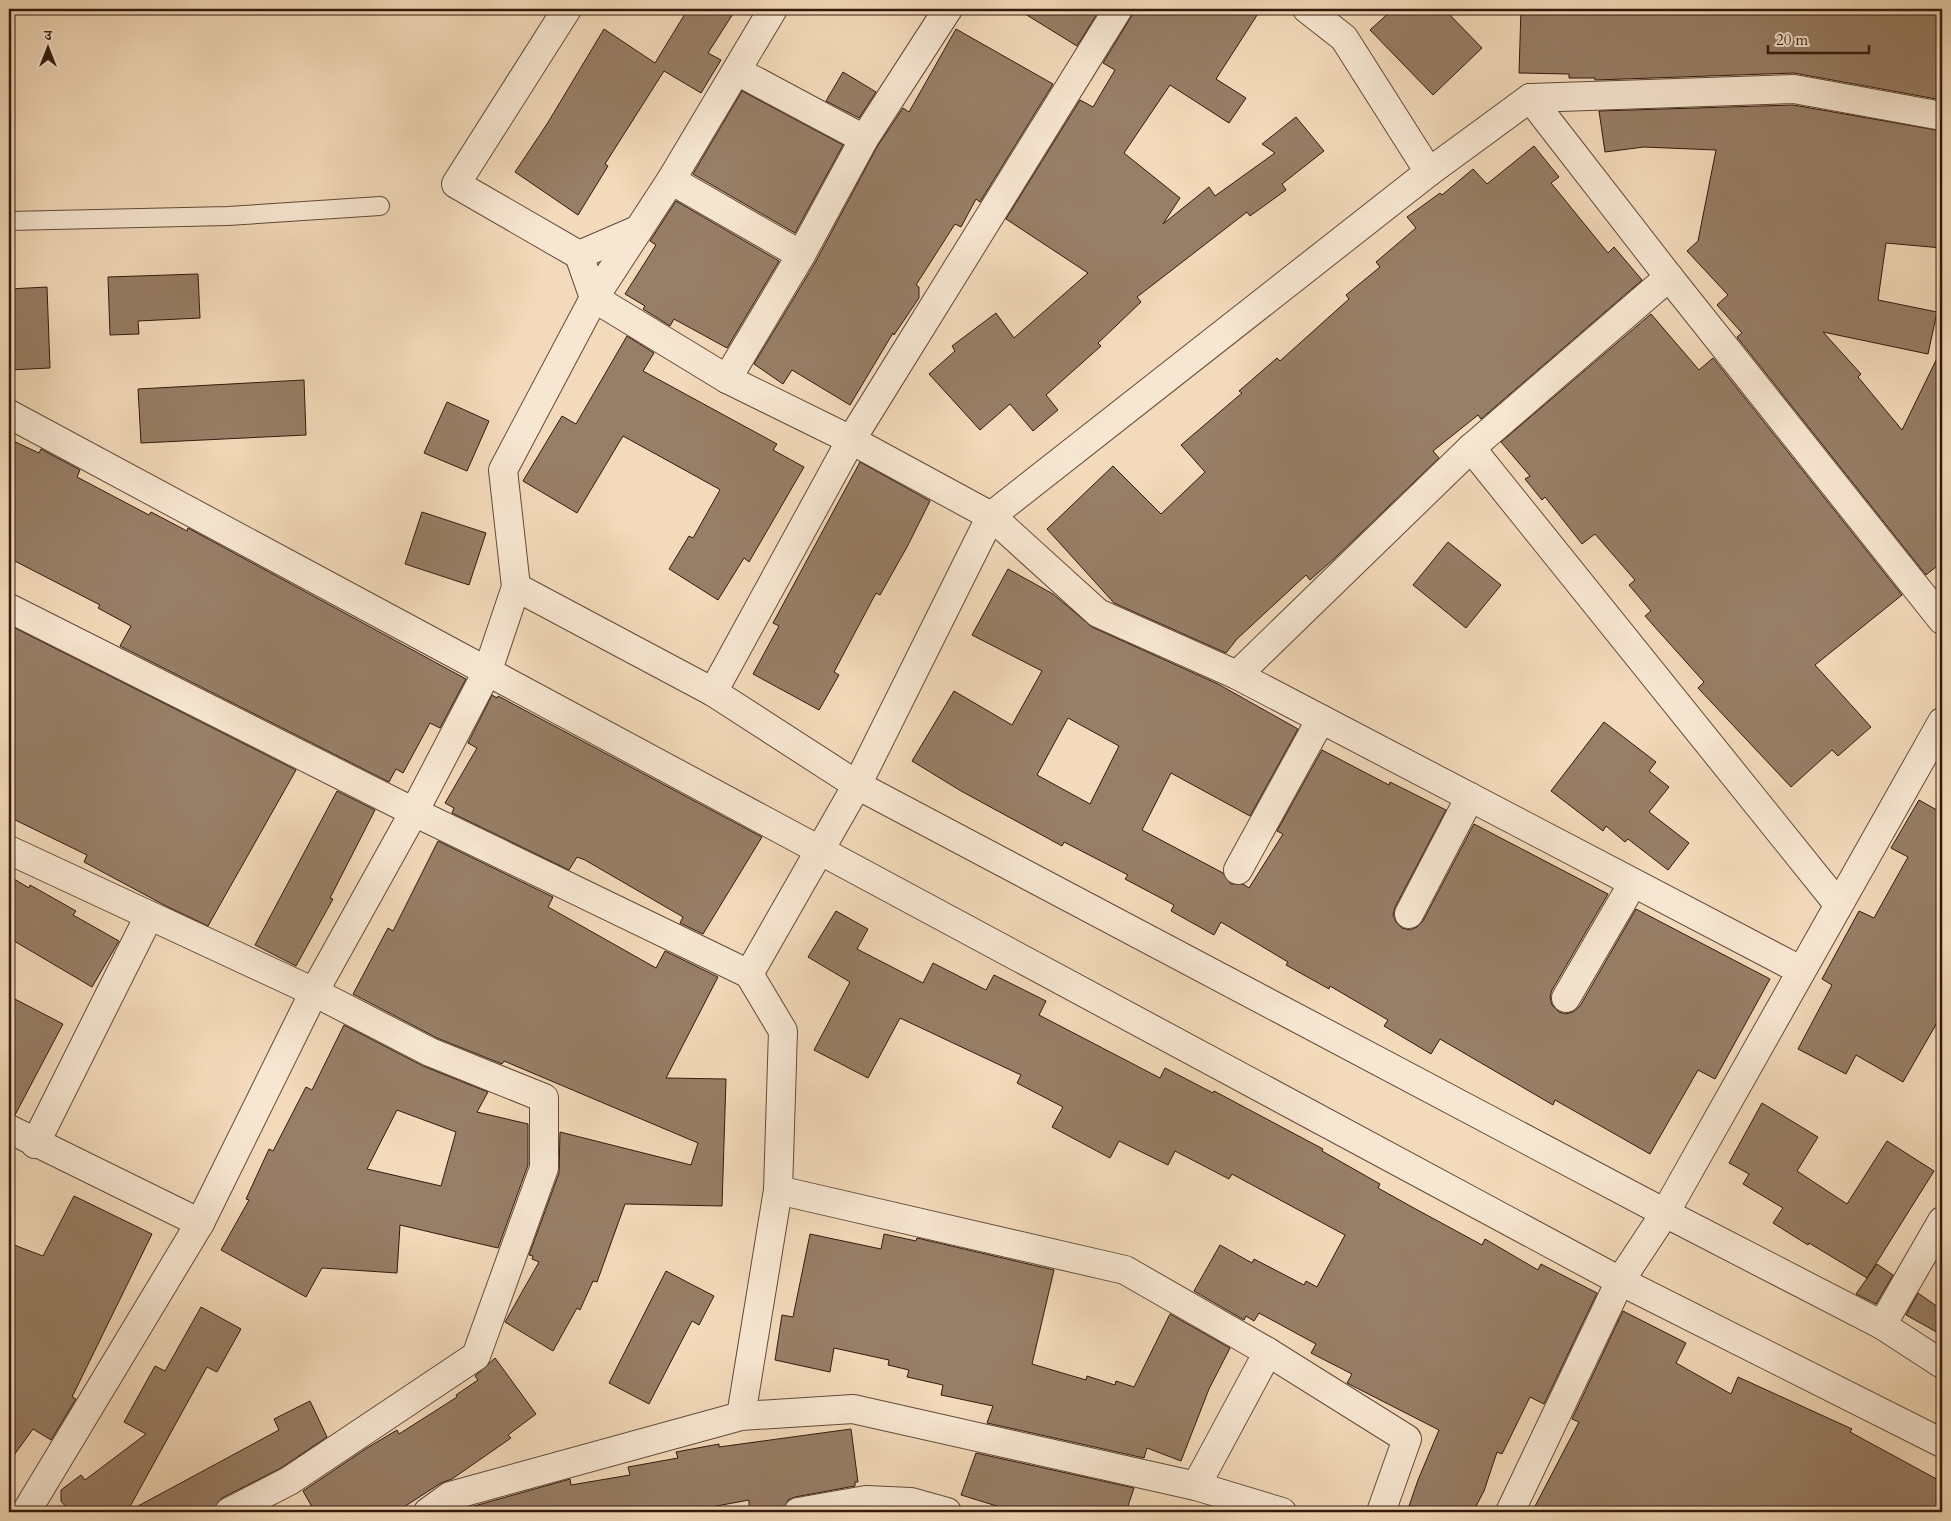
<svg xmlns="http://www.w3.org/2000/svg" width="1951" height="1521" font-family="Cardo,'Noto Serif Devanagari',serif">
<style>
.building{fill:#977e66;stroke:#331a0c;fill-rule:evenodd}
.lines{fill:none;stroke-linecap:round;stroke-linejoin:round}
.service-casing{stroke:#634a38;stroke-width:20}
.minor-casing{stroke:#634a38;stroke-width:30}
.service{stroke:#f7e7d2;stroke-width:18}
.minor{stroke:#f7e7d2;stroke-width:28}
</style>
<rect width="100%" height="100%" fill="#f3daba"/>
<filter id="stains"><feTurbulence type="fractalNoise" baseFrequency=".004" numOctaves="4"/><feColorMatrix values="0 0 0 0 .2 0 0 0 0 .09 0 0 0 0 .02 0 0 0 .5 -.17"/></filter>
<radialGradient id="worn" r=".72"><stop offset=".6" stop-color="#630" stop-opacity="0"/><stop offset="1" stop-color="#630" stop-opacity=".3"/></radialGradient>
<g class="building">
<polygon points="688,9 736,9 708,53 721,60 701,93 664,71 605,164 608,166 578,215 515,172 547,124 604,29 655,63"/>
<polygon points="1017,9 1100,9 1077,46"/>
<polygon points="1134,9 1261,9 1216,79 1246,98 1229,123 1170,85 1124,153 1180,198 1163,224 1209,187 1215,196 1275,153 1262,144 1296,117 1324,151 1282,184 1286,190 1250,216 1247,212 1137,297 1141,302 1098,343 1101,346 1046,395 1058,410 1033,431 1010,404 980,430 929,374 955,351 952,346 996,313 1014,338 1088,273 1006,219 1080,100 1093,107 1115,70 1103,63 1131,17"/>
<polygon points="1393,9 1444,9 1482,48 1433,95 1370,30"/>
<polygon points="1521,9 1942,9 1942,100 1794,73 1595,80 1595,78 1569,78 1569,74 1519,73"/>
<polygon points="956,29 1053,84 980,202 976,199 961,227 955,224 916,285 919,287 919,298 894,335 893,333 850,405 792,370 783,384 754,364 815,263 877,147 903,108 909,112"/>
<polygon points="843,72 876,92 859,118 826,101"/>
<polygon points="742,91 843,145 795,233 693,174"/>
<polygon points="1793,105 1942,131 1942,248 1886,243 1878,300 1937,312 1928,354 1823,332 1861,374 1858,377 1902,430 1942,348 1942,562 1926,575 1737,337 1742,333 1717,305 1728,295 1687,251 1698,241 1716,150 1644,147 1605,152 1599,111"/>
<polygon points="1534,146 1559,177 1551,183 1608,253 1614,247 1642,280 1481,419 1478,415 1433,451 1439,458 1336,557 1310,580 1306,575 1237,639 1226,653 1114,603 1047,529 1113,466 1161,514 1205,472 1181,445 1242,393 1239,391 1277,358 1280,361 1349,299 1346,295 1380,267 1376,262 1416,228 1407,217 1440,193 1442,195 1473,169 1487,184"/>
<polygon points="676,201 779,261 727,348 674,319 670,326 643,309 645,306 625,294 656,245 650,241"/>
<polygon points="198,274 200,318 138,321 139,334 110,335 108,277"/>
<polygon points="47,287 50,368 9,370 9,289"/>
<polygon points="1651,314 1699,370 1713,358 1902,595 1815,665 1871,727 1838,756 1832,750 1791,787 1698,688 1704,682 1645,616 1651,611 1629,585 1635,580 1595,534 1582,544 1545,497 1542,500 1525,479 1530,476 1501,442"/>
<polygon points="627,336 654,353 643,371 777,444 773,450 804,467 749,562 744,558 718,600 669,569 689,536 693,538 720,490 719,489 623,436 577,513 523,481 562,416 576,424"/>
<polygon points="304,380 306,435 141,443 138,389"/>
<polygon points="447,402 489,421 467,471 424,453"/>
<polygon points="9,439 39,453 41,449 80,470 77,477 149,515 151,512 187,531 188,528 466,679 440,728 430,723 403,773 396,769 389,782 120,646 131,626 98,608 100,605 9,558"/>
<polygon points="860,462 930,501 907,547 880,595 876,593 834,672 839,675 819,710 753,674 779,626 773,623"/>
<polygon points="422,512 486,533 469,585 405,564"/>
<polygon points="1448,542 1501,585 1466,628 1413,585"/>
<path d="M1008 569 1053 594 1092 627 1218 684 1298 729 1250 816 1171 773 1142 830 1223 873 1231 884H1243L1249 888 1283 834 1277 831 1322 750 1389 785 1390 782 1446 810 1395 907 1393 915 1396 922 1402 928 1410 930 1417 927 1423 921 1474 824 1608 894 1552 990 1550 997 1552 1005 1559 1012 1565 1014 1573 1012 1580 1006 1636 909 1770 979 1715 1079 1698 1070 1650 1154 1555 1100 1553 1105 1440 1039 1431 1054 1384 1026 1388 1020 1330 986 1329 989 1286 965 1288 962 1221 922 1214 935 1171 911 1174 905 1125 879 1128 875 1064 842 1062 846 961 791 912 761 954 691 1012 725 1042 671 972 635ZM1068 718 1119 746 1090 804 1037 775Z"/>
<polygon points="9,625 296,770 208,926 166,906 84,862 87,855 9,817"/>
<polygon points="492,695 497,698 498,696 762,837 703,934 680,923 683,917 585,860 577,857 569,870 452,813 454,808 445,803 477,748 468,743"/>
<polygon points="1604,722 1656,762 1649,771 1669,787 1649,812 1689,843 1668,870 1628,839 1625,842 1606,826 1603,831 1551,791"/>
<polygon points="337,791 375,810 330,898 333,899 296,966 255,945"/>
<polygon points="1919,800 1942,813 1942,1014 1903,1082 1856,1055 1846,1074 1798,1049 1832,985 1822,979 1859,911 1874,918 1908,857 1891,848"/>
<polygon points="438,841 553,897 548,907 656,968 665,951 718,977 666,1078 726,1079 722,1206 625,1204 597,1282 593,1281 580,1310 577,1308 553,1351 505,1322 539,1262 532,1259 533,1256 529,1255 559,1173 560,1132 691,1165 698,1143 504,1061 502,1064 437,1038 353,994 388,928 393,931"/>
<polygon points="9,876 29,888 30,885 76,911 73,915 119,941 92,987 9,938"/>
<polygon points="836,911 868,929 857,949 923,983 933,963 986,990 994,975 1046,1001 1039,1015 1160,1078 1165,1068 1213,1093 1214,1091 1323,1149 1322,1151 1380,1184 1378,1188 1412,1207 1482,1245 1485,1239 1538,1270 1541,1264 1597,1293 1544,1404 1530,1397 1502,1454 1497,1452 1484,1491 1473,1512 1407,1512 1418,1480 1439,1430 1347,1383 1352,1374 1311,1353 1316,1344 1259,1313 1254,1321 1246,1316 1244,1320 1194,1291 1220,1245 1252,1263 1254,1259 1304,1285 1306,1281 1317,1287 1345,1235 1232,1174 1229,1179 1175,1151 1168,1165 1119,1141 1110,1158 1052,1127 1063,1107 1017,1083 1021,1075 900,1018 868,1078 814,1050 850,982 808,957"/>
<polygon points="9,996 63,1024 15,1115 9,1114"/>
<path d="M344 1025 423 1066 488 1092 477 1112 528 1124V1165L498 1248 400 1225 397 1273 322 1268 306 1297 221 1250 249 1200 246 1199 269 1149 273 1151 306 1087 312 1090ZM397 1110 456 1132 441 1186 367 1169Z"/>
<polygon points="1762,1103 1818,1137 1797,1171 1847,1204 1887,1141 1934,1171 1867,1278 1809,1243 1808,1245 1773,1223 1783,1208 1743,1184 1749,1174 1729,1163"/>
<polygon points="74,1196 152,1234 72,1397 76,1399 51,1440 33,1429 9,1462 9,1243 43,1256"/>
<polygon points="810,1234 881,1249 884,1234 916,1241 917,1238 1054,1270 1032,1364 1086,1380 1087,1376 1115,1385 1116,1381 1134,1387 1170,1314 1230,1348 1209,1389 1181,1461 1147,1448 1144,1458 987,1423 993,1406 941,1395 943,1385 907,1377 909,1370 888,1365 889,1360 834,1348 830,1372 775,1360 782,1315 793,1317"/>
<polygon points="1877,1264 1893,1275 1876,1304 1856,1294"/>
<polygon points="666,1271 714,1296 699,1325 692,1321 649,1404 609,1383"/>
<polygon points="1918,1293 1942,1310 1942,1335 1906,1315"/>
<polygon points="201,1307 241,1329 217,1372 207,1367 127,1512 279,1430 274,1419 310,1401 327,1437 281,1468 222,1498 211,1512 70,1512 61,1501 61,1490 81,1475 85,1480 146,1434 124,1422 155,1366 165,1371"/>
<polygon points="1623,1311 1686,1343 1676,1363 1731,1394 1738,1377 1852,1429 1850,1432 1942,1482 1942,1512 1532,1512 1579,1422 1572,1419"/>
<polygon points="495,1358 536,1414 508,1435 511,1438 452,1479 441,1483 396,1512 315,1512 303,1491 367,1448 397,1430 399,1434 457,1397 456,1395 478,1380 475,1376"/>
<polygon points="851,1429 858,1482 855,1482 855,1486 795,1497 788,1500 783,1512 749,1512 749,1500 684,1512 460,1512 460,1510 570,1479 571,1485 630,1475 628,1467 678,1458 676,1452 719,1444 719,1447"/>
<polygon points="976,1453 1134,1488 1126,1512 1016,1512 961,1495"/>
</g>
<g class="lines">
<defs>
<polyline id="service" points="9,221 228,216 380,206"/>
<g id="minor">
<polyline points="567,9 456,184 579,255 594,298 727,379 851,440 991,516 1098,613 1237,675 1800,970"/>
<polyline points="1307,9 1344,38 1429,172"/>
<polyline points="737,71 864,139"/>
<polyline points="1530,98 1669,277 1942,620"/>
<polyline points="671,180 801,255"/>
<polyline points="579,255 637,230"/>
<polyline points="727,379 801,255 864,139 948,9"/>
<polyline points="9,414 1620,1281 1942,1443"/>
<polyline points="1471,448 1838,904"/>
<polyline points="516,587 713,692 857,785 1665,1213 1882,1325 1942,1364"/>
<polyline points="9,608 414,812 749,974 783,1031 778,1190 741,1416"/>
<polyline points="1237,675 1471,448 1669,277"/>
<polyline points="713,692 851,440 1118,9"/>
<polyline points="9,850 314,992 430,1052 544,1098 544,1168 476,1356 289,1481 229,1512"/>
<polyline points="1238,870 1321,719"/>
<polyline points="1409,914 1470,797"/>
<polyline points="749,974 857,785 991,516 1429,172 1530,98 1794,89 1942,116"/>
<polyline points="1566,998 1633,883"/>
<polyline points="9,1129 200,1223"/>
<polyline points="35,1144 149,916"/>
<polyline points="778,1190 1125,1270 1268,1352 1407,1439 1381,1512"/>
<polyline points="1882,1325 1942,1221"/>
<polyline points="1196,1486 1268,1352"/>
<polyline points="26,1512 200,1223 314,992 414,812 488,670 516,587 503,470 594,298 671,180 773,9"/>
<polyline points="428,1512 450,1496 741,1416 853,1409 1196,1486 1282,1512"/>
<polyline points="798,1512 866,1500 911,1502 947,1512"/>
<polyline points="1510,1512 1620,1281 1665,1213 1942,722"/>
</g>
</defs>
<use href="#service" class="service-casing"/>
<use href="#minor" class="minor-casing"/>
<use href="#service" class="service"/>
<use href="#minor" class="minor"/>
</g>
<rect width="1951" height="1521" fill="none" stroke="#f3daba" stroke-width="30"/>
<rect x="10" y="10" width="1931" height="1501" fill="none" stroke="#331a0c" stroke-width="2.5"/>
<rect x="15" y="15" width="1921" height="1491" fill="none" stroke="#331a0c"/>
<g transform="translate(48 48)" stroke="#f7e7d2" stroke-width="4" paint-order="stroke">
<path d="M0-4L9 19L0 12L-9 19Z" fill="#331a0c"/>
<text y="-8" font-size="14" font-weight="bold" text-anchor="middle" fill="#331a0c">उ</text>
</g>
<path d="M1768 45v8h101v-8" fill="none" stroke="#331a0c" stroke-width="2.5"/>
<text x="1776" y="45" font-size="15" fill="#331a0c" stroke="#f7e7d2" stroke-width="4" paint-order="stroke">20 m</text>
<rect width="100%" height="100%" filter="url(#stains)"/>
<rect width="100%" height="100%" fill="url(#worn)"/>
</svg>
